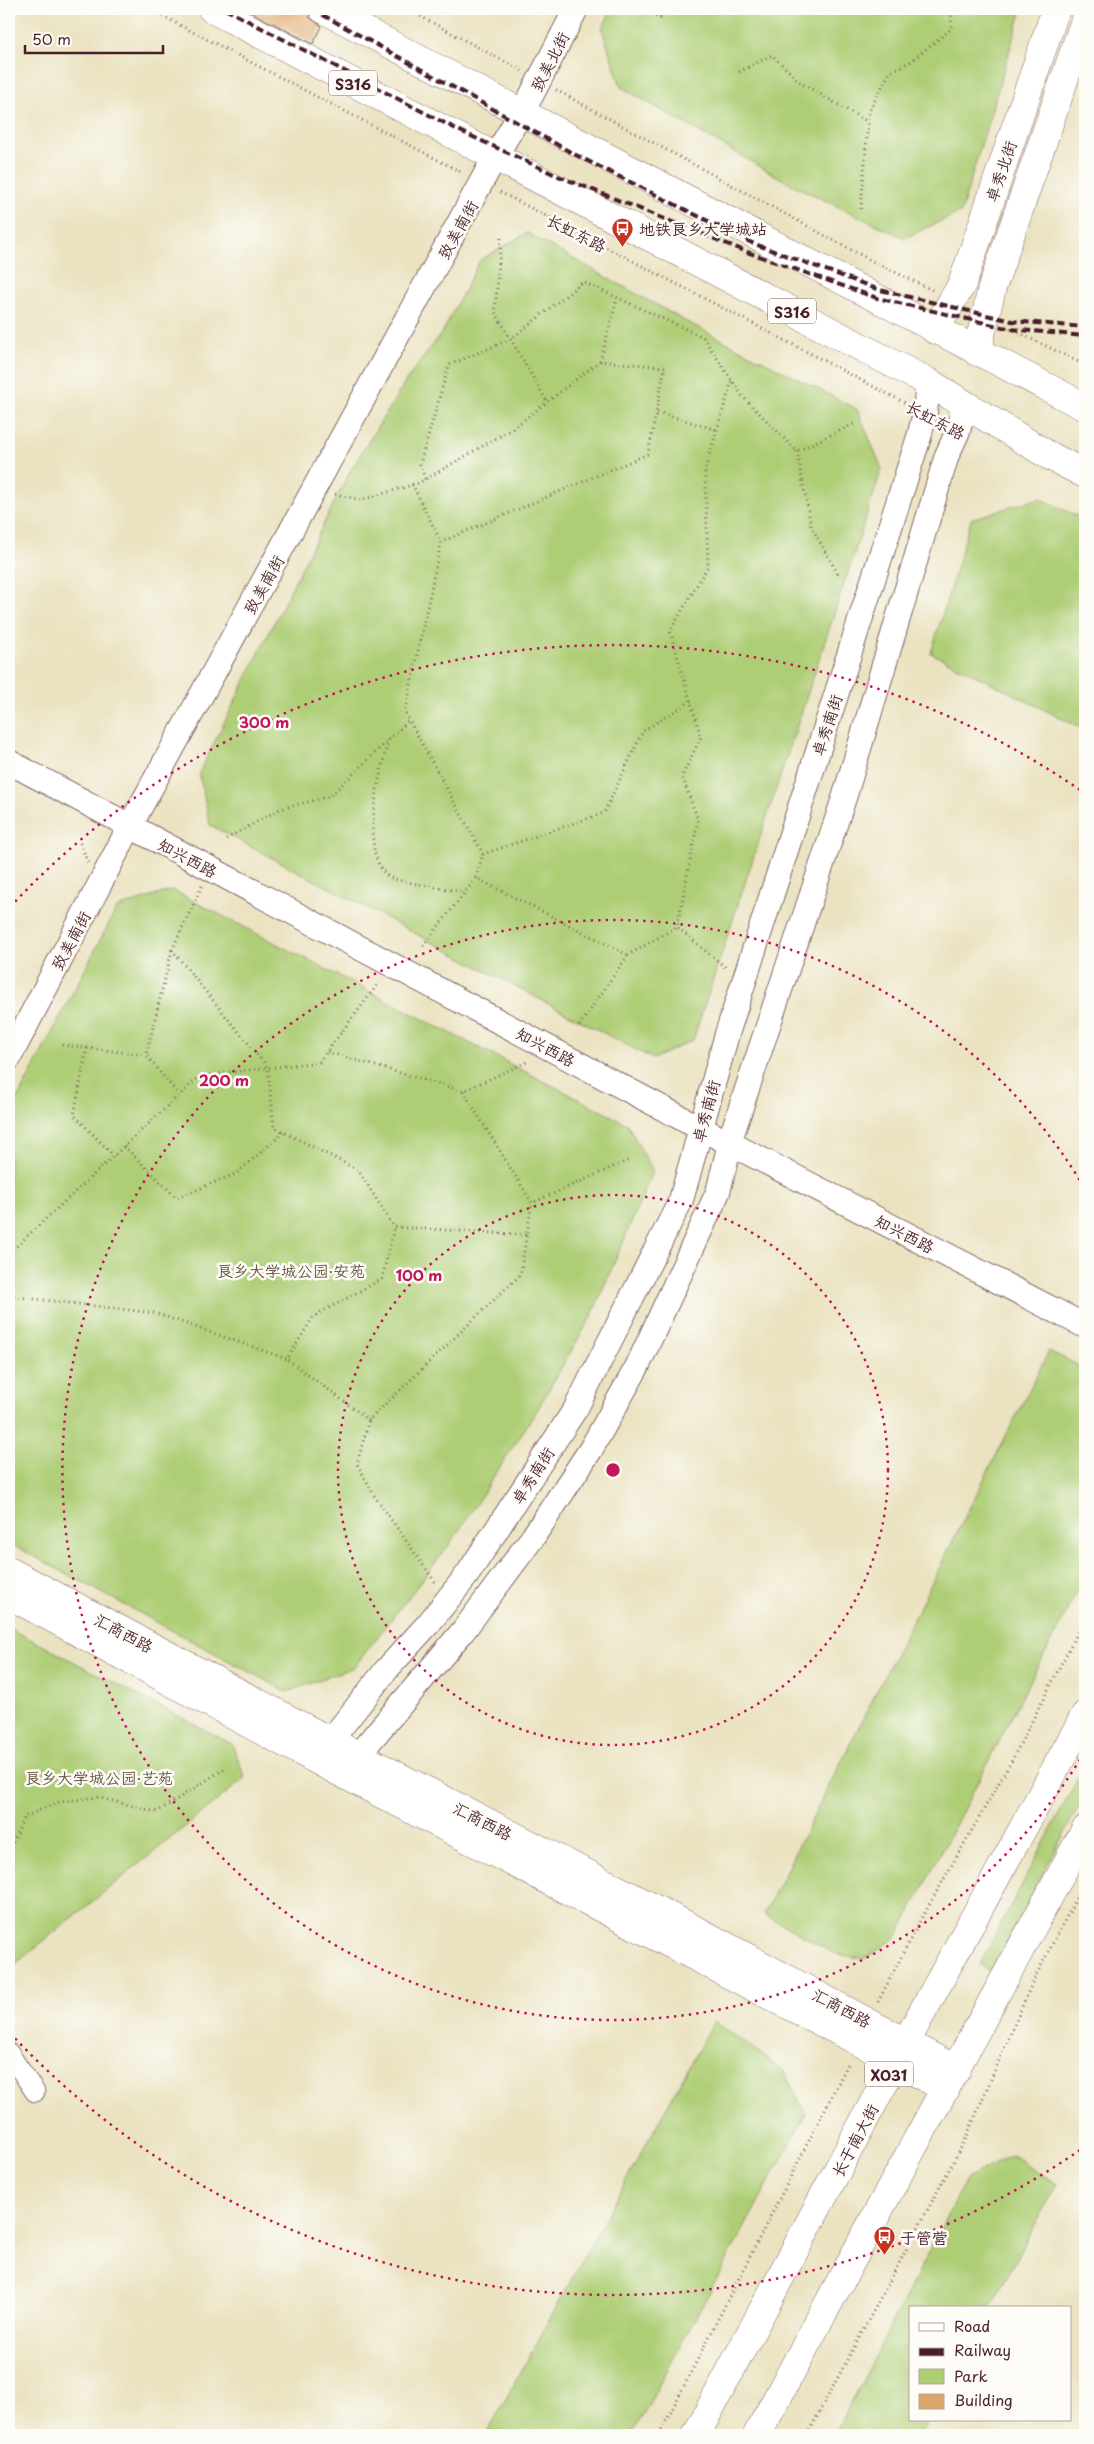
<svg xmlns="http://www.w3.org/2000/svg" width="1094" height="2444" font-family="'Playpen Sans','LXGW WenKai TC',sans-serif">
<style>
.green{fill:#aece76;stroke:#7c7650}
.building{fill:#dca66a}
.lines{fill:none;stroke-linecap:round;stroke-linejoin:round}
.minor-casing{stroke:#82635f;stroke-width:21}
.tertiary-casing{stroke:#82635f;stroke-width:26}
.secondary-casing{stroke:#82635f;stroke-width:29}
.primary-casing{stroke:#82635f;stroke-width:29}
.path{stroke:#82635f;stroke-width:3;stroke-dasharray:1 4;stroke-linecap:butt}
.minor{stroke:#fff;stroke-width:19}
.tertiary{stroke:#fff;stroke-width:24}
.secondary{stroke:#fff;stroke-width:28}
.primary{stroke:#fff;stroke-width:28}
.rail{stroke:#4a1f2b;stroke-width:4;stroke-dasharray:8 4;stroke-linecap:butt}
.ring{fill:none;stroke:#c2185b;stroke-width:2.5;stroke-dasharray:2.5 5}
.labels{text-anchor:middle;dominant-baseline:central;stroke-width:5;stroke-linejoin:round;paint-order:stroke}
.shield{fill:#fdfcf7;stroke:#806168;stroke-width:1}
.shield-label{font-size:15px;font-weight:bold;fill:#4a1f2b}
.street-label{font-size:16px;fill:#4a1f2b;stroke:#fdfcf7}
.poi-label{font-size:16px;fill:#4a1f2b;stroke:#fdfcf7;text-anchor:start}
.park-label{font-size:16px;fill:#685442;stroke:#fdfcf7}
.centre{fill:#c2185b;stroke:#fdfcf7;stroke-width:2.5}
.ring-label{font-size:15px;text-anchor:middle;font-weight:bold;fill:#c2185b;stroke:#fdfcf7;stroke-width:5;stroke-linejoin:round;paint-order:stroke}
</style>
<rect width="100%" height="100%" fill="#fdfcf7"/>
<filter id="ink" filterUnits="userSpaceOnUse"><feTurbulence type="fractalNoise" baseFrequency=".02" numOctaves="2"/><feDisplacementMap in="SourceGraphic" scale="10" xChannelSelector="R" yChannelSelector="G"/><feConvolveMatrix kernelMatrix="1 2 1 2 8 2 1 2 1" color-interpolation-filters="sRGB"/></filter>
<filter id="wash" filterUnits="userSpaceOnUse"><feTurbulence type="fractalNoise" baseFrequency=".0096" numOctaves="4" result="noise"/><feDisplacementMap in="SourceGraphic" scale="20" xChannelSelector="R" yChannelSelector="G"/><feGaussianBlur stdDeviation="1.12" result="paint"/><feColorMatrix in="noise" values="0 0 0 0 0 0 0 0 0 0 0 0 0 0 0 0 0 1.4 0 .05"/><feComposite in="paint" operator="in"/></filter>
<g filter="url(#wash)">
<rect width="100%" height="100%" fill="#eae2c0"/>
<g class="green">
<polygon points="612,9 1022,9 961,212 904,238 787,182 621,87 602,29"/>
<polygon points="527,233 685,321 857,409 882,469 693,1040 653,1059 210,825 199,773 349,473 406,381 443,331 480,260"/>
<polygon points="1040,498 1085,520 1085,730 931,653 971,519"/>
<polygon points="172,890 627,1124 653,1171 592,1315 537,1410 450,1544 354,1667 287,1692 9,1543 9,1115 117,908"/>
<polygon points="1049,1351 1085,1369 1085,1576 897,1937 864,1959 833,1953 764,1914"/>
<polygon points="9,1628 232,1744 245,1778 9,1969"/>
<polygon points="1085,1765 1085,1794 991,1972 980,1964"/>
<polygon points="714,2021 783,2070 806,2114 632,2435 486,2435"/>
<polygon points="1012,2155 1057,2184 990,2308 910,2308 910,2420 929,2420 921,2435 835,2435 966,2179"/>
</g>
<g id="blocks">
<polygon class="building" points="245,9 308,9 310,18 322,26 313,44"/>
</g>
</g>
<g filter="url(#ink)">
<use href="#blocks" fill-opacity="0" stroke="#82635f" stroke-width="1"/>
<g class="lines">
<defs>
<polyline id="minor" points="9,2053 35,2092"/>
<g id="tertiary">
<polyline points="9,762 700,1128 1085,1326"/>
<polyline points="9,1058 130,826 495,157 531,96 576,9"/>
<polyline points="317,1752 330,1741 387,1669 429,1623 467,1575 576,1408 681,1200 727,1034 919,437 925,413 928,382"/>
<polyline points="343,1767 358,1755 463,1631 533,1537 591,1449 637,1367 718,1192 733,1131 845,795 947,455 958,431 965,403"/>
</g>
<g id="secondary">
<polyline points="935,330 962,284 1056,9"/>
<polyline points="977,352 992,288 1085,20"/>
<polyline points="9,1571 330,1741 694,1929 957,2070"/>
<polyline points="9,1595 337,1771 896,2061 946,2089"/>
</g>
<g id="primary">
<polyline points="212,9 928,382 1048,455 1085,474"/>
<polyline points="323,9 1085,407"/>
<polyline points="696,2435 906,2042 1085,1715"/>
<polyline points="757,2435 1085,1830"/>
</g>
</defs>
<use href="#minor" class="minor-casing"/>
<use href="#tertiary" class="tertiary-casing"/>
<use href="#secondary" class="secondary-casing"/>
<use href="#primary" class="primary-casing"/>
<g class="path">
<polyline points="149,9 463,173"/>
<polyline points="407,9 522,71"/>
<polyline points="642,9 660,18 666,9"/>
<polyline points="739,72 772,55 801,83 868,122"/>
<polyline points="556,90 872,261 932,290"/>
<polyline points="500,192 907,404"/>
<polyline points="861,209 869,111 890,72 910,62 951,29 952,9"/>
<polyline points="501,238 495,312 547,402"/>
<polyline points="1005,326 1085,365"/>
<polyline points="600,361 617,299"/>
<polyline points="657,412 717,430"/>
<polyline points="797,451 811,526 838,574"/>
<polyline points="425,479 420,464 449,365 511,339 583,282 703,337 743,397 797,451 856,423"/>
<polyline points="412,484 441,542"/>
<polyline points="335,494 361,500 419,483 512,429 600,361 665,367 648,454 441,542 405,713 483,854 604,813 643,731 691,701"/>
<path d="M388 740C381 773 357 853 389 877 395 881 453 890 464 892"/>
<polyline points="226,839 280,809 330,796 409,720"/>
<polyline points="80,843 88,863"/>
<polyline points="476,878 483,854"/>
<polyline points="202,886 172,950 268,1068 274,1127 358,1170 394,1227 527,1235"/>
<polyline points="423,946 476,878 628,955"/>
<polyline points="172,950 146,1055 179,1095"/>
<polyline points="725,967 677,927 698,820 682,776 701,737 670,631 708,566 705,469 732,381"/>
<polyline points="579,1026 628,955 677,927"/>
<polyline points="62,1045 146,1055"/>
<polyline points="87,1048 74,1115 114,1156"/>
<polyline points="327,1052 463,1091 529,1061"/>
<polyline points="463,1091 532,1203 631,1159"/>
<polyline points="124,1146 177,1198 237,1173 284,1132"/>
<polyline points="9,1253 200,1076 319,1062 378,984"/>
<polyline points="9,1296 155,1313 287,1359"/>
<polyline points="369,1420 287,1359 314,1316 382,1279 394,1227"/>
<polyline points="9,1470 11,1474"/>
<polyline points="435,1582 374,1495 357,1464 369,1420 520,1275 532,1203"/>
<polyline points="9,1852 24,1817 59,1802 97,1797 157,1812 224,1769"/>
<polyline points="878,2002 921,1919 1011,1762 1085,1618"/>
<polyline points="659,2435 849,2062"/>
<polyline points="807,2435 965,2140 1033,1981 1085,1882"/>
</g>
<use href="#minor" class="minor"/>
<use href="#tertiary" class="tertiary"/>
<use href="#secondary" class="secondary"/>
<use href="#primary" class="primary"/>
<g class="rail">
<polyline points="225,9 458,130 558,176 747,252 877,298 1011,329 1085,336"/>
<polyline points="312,9 576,155 752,243 880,290 1012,321 1085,327"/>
</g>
</g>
</g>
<g class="ring">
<circle cx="613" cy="1470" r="275"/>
<path d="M1084 1753A550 550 0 1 1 1084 1187"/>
<path d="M1080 2150A825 825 0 0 1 10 2033M10 907A825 825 0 0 1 1080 790"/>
</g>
<defs>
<symbol id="bus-pin" viewBox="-11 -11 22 30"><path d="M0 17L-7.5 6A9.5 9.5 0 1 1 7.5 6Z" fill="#c8321e" stroke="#fdfcf7"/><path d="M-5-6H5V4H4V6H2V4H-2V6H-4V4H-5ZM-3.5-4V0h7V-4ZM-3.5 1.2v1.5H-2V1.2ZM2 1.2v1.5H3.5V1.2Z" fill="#fff"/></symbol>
</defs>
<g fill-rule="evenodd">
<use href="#bus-pin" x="610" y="216" width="25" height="34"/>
<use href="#bus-pin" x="872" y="2224" width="25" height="34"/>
</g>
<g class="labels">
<g class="shield">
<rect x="329" y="70.5" width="48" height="25" rx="4"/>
<rect x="768" y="298.5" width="48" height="25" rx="4"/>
<rect x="865" y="2061.5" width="48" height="25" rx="4"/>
</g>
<g class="shield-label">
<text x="353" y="83">S316</text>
<text x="792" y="311">S316</text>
<text x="889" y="2074">X031</text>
</g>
<g class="street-label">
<text transform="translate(549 61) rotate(-63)">致美北街</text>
<text transform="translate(1000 171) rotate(-71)">卓秀北街</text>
<text transform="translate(457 229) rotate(-61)">致美南街</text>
<text transform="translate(577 232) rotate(27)">长虹东路</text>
<text transform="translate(936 419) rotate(28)">长虹东路</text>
<text transform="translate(263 584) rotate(-61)">致美南街</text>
<text transform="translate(826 725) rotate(-72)">卓秀南街</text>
<text transform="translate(188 857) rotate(28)">知兴西路</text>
<text transform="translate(70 940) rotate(-62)">致美南街</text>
<text transform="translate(546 1046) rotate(28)">知兴西路</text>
<text transform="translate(705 1111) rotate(-75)">卓秀南街</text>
<text transform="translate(905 1233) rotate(27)">知兴西路</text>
<text transform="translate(532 1475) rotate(-57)">卓秀南街</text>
<text transform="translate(124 1632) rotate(28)">汇商西路</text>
<text transform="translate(483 1820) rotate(27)">汇商西路</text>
<text transform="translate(842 2007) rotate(28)">汇商西路</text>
<text transform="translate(854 2140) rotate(-62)">长于南大街</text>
</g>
<g class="poi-label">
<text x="639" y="228">地铁良乡大学城站</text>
<text x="900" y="2237">于管营</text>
</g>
<g class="park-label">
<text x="291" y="1270">良乡大学城公园·安苑</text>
<text x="99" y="1777">良乡大学城公园·艺苑</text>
</g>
</g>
<circle cx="613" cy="1470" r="8" class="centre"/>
<g class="ring-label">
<text x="264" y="728">300 m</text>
<text x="224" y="1086">200 m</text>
<text x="419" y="1281">100 m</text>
</g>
<rect width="1094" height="2444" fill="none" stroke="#fdfcf7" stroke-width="30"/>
<rect x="909" y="2306" width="162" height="115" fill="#fdfcf7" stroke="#b5a4a5"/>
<rect x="919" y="2323" width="25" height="8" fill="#ffffff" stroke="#b5a4a5"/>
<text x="954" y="2332" font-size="15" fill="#4a1f2b">Road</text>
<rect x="919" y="2348" width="25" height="8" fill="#4a1f2b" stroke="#b5a4a5"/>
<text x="954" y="2356" font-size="15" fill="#4a1f2b">Railway</text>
<rect x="919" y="2369" width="25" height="15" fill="#aece76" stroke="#b5a4a5"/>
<text x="954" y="2382" font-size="15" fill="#4a1f2b">Park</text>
<rect x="919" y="2394" width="25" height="15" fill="#dca66a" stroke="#b5a4a5"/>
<text x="954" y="2406" font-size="15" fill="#4a1f2b">Building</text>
<path d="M25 45v8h138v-8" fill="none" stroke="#4a1f2b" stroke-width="2.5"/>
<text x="32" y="45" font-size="15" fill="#4a1f2b" stroke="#fdfcf7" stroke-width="4" paint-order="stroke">50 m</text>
</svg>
